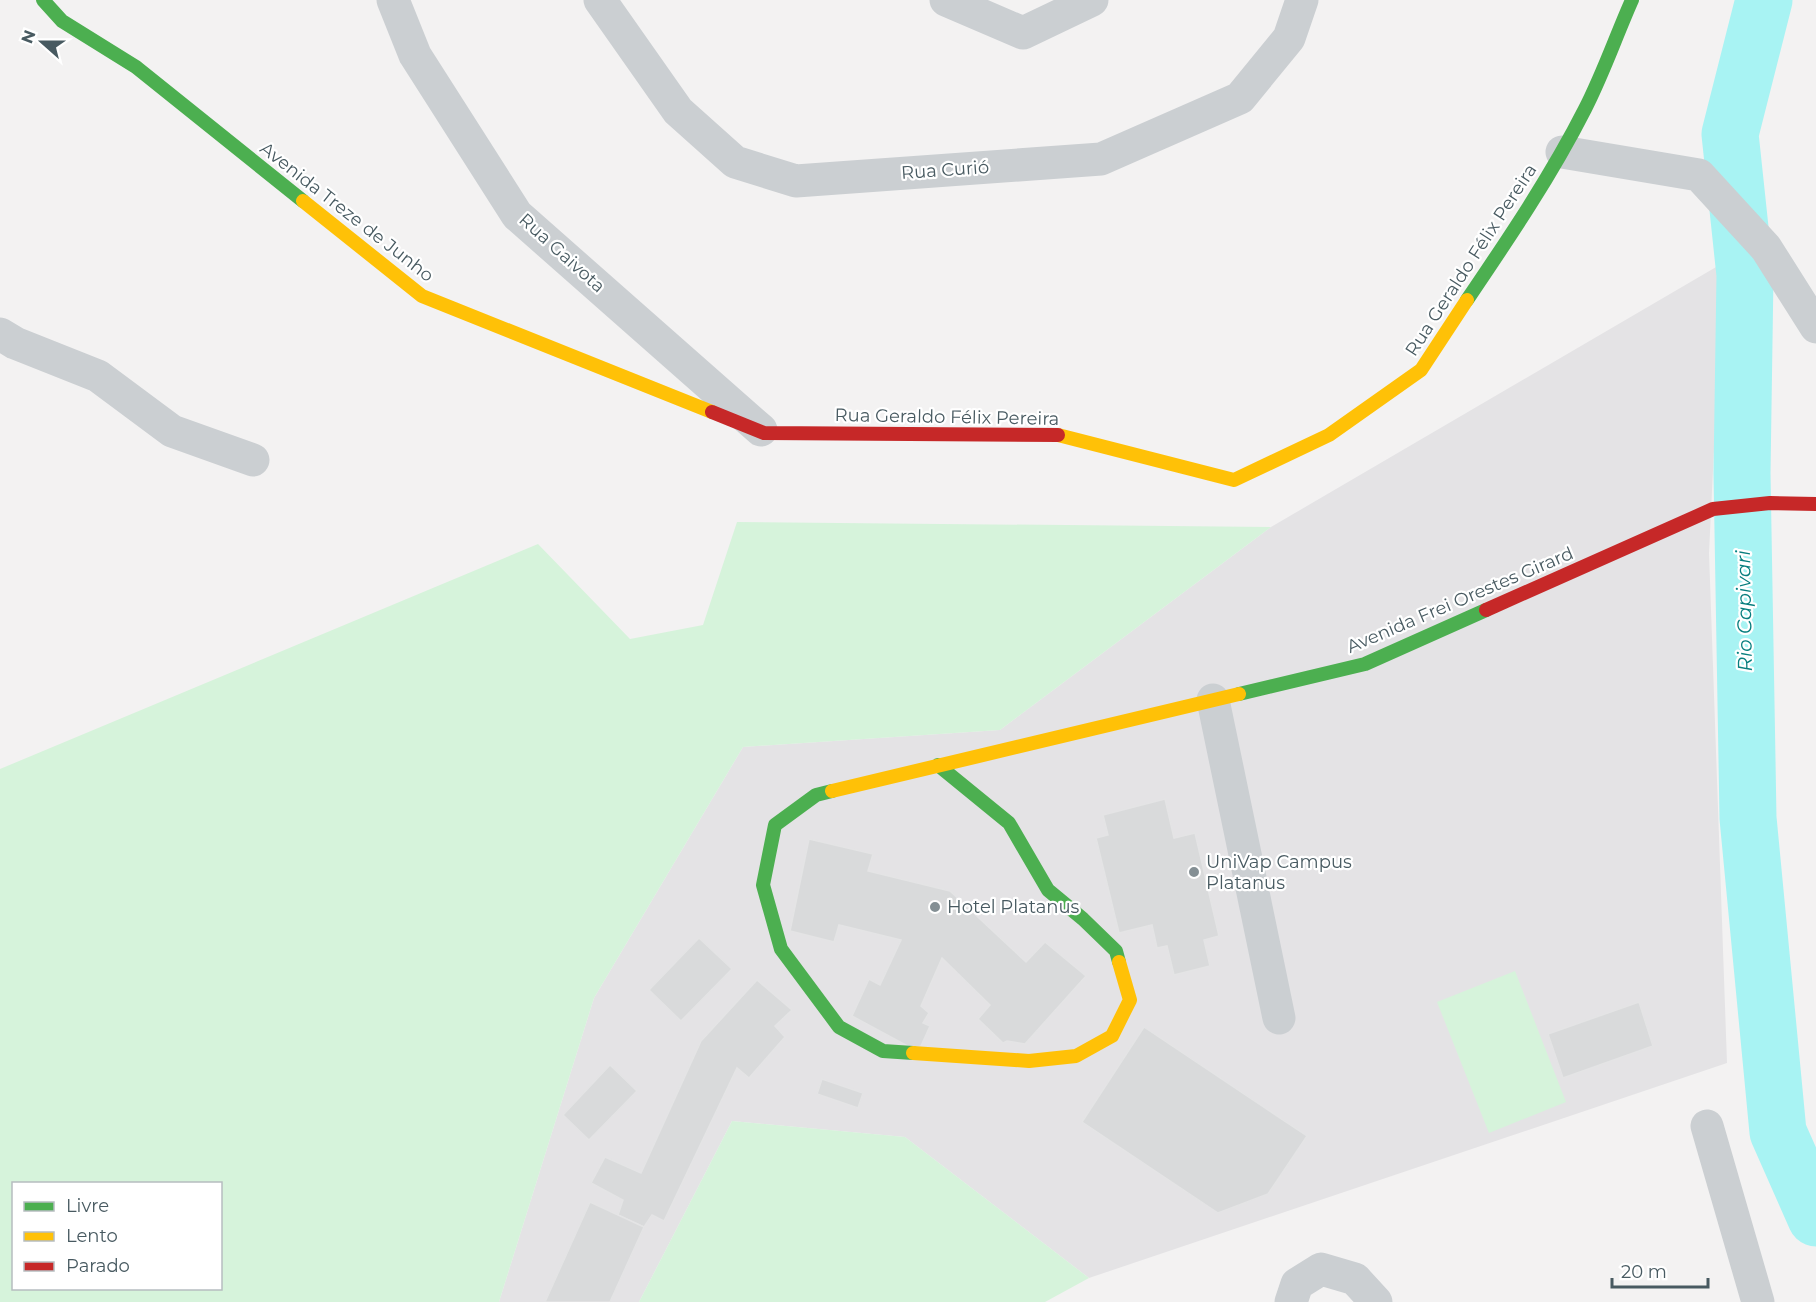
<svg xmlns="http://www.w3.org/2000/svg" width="1816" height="1302" font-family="Montserrat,sans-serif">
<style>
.education{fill:#e4e3e5}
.green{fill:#d6f3db;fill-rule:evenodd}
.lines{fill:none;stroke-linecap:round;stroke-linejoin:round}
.river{stroke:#a8f3f3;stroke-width:57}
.building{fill:#d9dadb;stroke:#e4e4e5;stroke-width:1.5}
.street{stroke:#cbcfd2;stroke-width:33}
.fast{stroke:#4caf50;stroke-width:14}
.slow{stroke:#ffc107;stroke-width:14}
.jam{stroke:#c62828;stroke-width:14}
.poi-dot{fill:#848f94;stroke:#fff;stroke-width:2}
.labels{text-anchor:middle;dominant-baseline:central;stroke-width:4.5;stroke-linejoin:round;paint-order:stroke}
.street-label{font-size:18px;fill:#485a61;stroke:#fff}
.poi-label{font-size:18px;fill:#485a61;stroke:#fff;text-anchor:start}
.water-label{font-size:20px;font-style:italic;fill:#077e7e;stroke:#fff}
</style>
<rect width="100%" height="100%" fill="#f3f2f2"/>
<polygon class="education" points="1723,263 1709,553 1727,1063 1089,1278 905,1137 732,1121 639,1302 499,1302 594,998 743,747 1000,730 1271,527"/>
<g class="green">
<path d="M737 522 1271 527 1000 730 743 747 594 998 499 1302H0V769L538 544 630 639 703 625ZM14 1184H220V1288H14Z"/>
<polygon points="1515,971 1566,1102 1489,1133 1437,1002"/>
<polygon points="732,1121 905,1137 1089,1278 1045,1302 639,1302"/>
</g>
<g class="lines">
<polyline class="river" points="1764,0 1730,134 1745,275 1742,473 1748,818 1778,1132 1816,1218"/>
</g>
<g class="building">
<polygon points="1165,799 1174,838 1195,833 1219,936 1204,940 1210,966 1174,975 1167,946 1157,948 1152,925 1119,933 1096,838 1108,835 1103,815"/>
<polygon points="809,839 873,854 868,871 950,891 1026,962 1045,942 1086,976 1025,1044 1007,1041 1003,1043 978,1019 990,1005 942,958 921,1006 929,1013 923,1023 930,1026 921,1046 913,1049 852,1016 869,979 880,985 901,940 839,925 834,942 790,931"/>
<polygon points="699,938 732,969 681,1021 649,990"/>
<polygon points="757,980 792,1010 775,1026 785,1037 749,1078 737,1068 664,1221 652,1215 644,1227 618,1215 623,1200 591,1183 605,1157 641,1173 701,1041"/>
<polygon points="1639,1002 1653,1046 1563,1078 1548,1034"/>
<polygon points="1144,1027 1307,1136 1268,1194 1218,1213 1082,1122"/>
<polygon points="610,1065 637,1091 589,1140 563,1115"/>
<polygon points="822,1079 863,1093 858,1108 817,1094"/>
<polygon points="590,1202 644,1227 610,1302 545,1302"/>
</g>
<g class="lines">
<g class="street">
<polyline points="393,0 415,55 517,215 761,430"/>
<polyline points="600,0 678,111 735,162 796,181 1101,159 1240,98 1289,38 1302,0"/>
<polyline points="946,0 1023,33 1092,0"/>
<polyline points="1562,152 1699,175 1766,248 1816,327"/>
<polyline points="0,334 15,343 98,376 172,431 253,460"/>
<polyline points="1213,700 1279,1018"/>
<polyline points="1707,1126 1758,1302"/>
<polyline points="1291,1302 1297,1284 1321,1269 1355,1279 1376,1302"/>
</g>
<g class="fast">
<polyline points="43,0 62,21 136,67 303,201"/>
<path d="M1467 300C1509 238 1551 176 1585 109 1603 74 1616 36 1632 0"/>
<polyline points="1239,694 1365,664 1486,610"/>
<polyline points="938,765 1009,823 1048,890 1083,919 1116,951 1119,962"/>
<polyline points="832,791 816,795 775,825 763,885 781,949 839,1027 883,1051 913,1053"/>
</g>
<g class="slow">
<polyline points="303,201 422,296 712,412"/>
<polyline points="1058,435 1234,480 1329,435 1421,370 1467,300"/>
<polyline points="832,791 1239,694"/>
<polyline points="913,1053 1029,1061 1076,1056 1112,1036 1130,1000 1119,962"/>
</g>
<g class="jam">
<polyline points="712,412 764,433 1058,435"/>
<polyline points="1486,610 1713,509 1770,503 1816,504"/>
</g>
</g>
<g class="poi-dot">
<circle cx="1194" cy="872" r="6"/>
<circle cx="935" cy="907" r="6"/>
</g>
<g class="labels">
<g class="street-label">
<text transform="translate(945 170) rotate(-4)">Rua Curió</text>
<text transform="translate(347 212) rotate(38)">Avenida Treze de Junho</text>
<text transform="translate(562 253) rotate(42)">Rua Gaivota</text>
<text transform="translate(1471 260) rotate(-57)">Rua Geraldo Félix Pereira</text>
<text transform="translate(947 417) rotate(1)">Rua Geraldo Félix Pereira</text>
<text transform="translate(1460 600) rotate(-23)">Avenida Frei Orestes Girard</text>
</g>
<g class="poi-label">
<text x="1206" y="862">UniVap Campus<tspan x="1206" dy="21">Platanus</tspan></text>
<text x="947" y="907">Hotel Platanus</text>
</g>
<g class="water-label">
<text transform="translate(1744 611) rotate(-91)">Rio Capivari</text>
</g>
</g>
<rect x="12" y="1182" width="210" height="108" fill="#ffffff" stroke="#b6bdc0" stroke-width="1.5"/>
<rect x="24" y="1202" width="30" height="9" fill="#4caf50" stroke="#b6bdc0" stroke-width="1.5"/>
<text x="66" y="1212" font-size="18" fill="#485a61">Livre</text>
<rect x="24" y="1232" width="30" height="9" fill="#ffc107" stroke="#b6bdc0" stroke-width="1.5"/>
<text x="66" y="1242" font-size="18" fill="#485a61">Lento</text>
<rect x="24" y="1262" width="30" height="9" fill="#c62828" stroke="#b6bdc0" stroke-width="1.5"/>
<text x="66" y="1272" font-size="18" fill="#485a61">Parado</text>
<g transform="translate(42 42) rotate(291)" stroke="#ffffff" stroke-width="4.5" paint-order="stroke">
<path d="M0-4.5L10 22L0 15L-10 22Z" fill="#485a61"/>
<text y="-9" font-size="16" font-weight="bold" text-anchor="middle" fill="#485a61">N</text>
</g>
<path d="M1612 1278v9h96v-9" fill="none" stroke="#485a61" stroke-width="3"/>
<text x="1621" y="1278" font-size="18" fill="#485a61" stroke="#ffffff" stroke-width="4.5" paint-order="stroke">20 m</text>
</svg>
